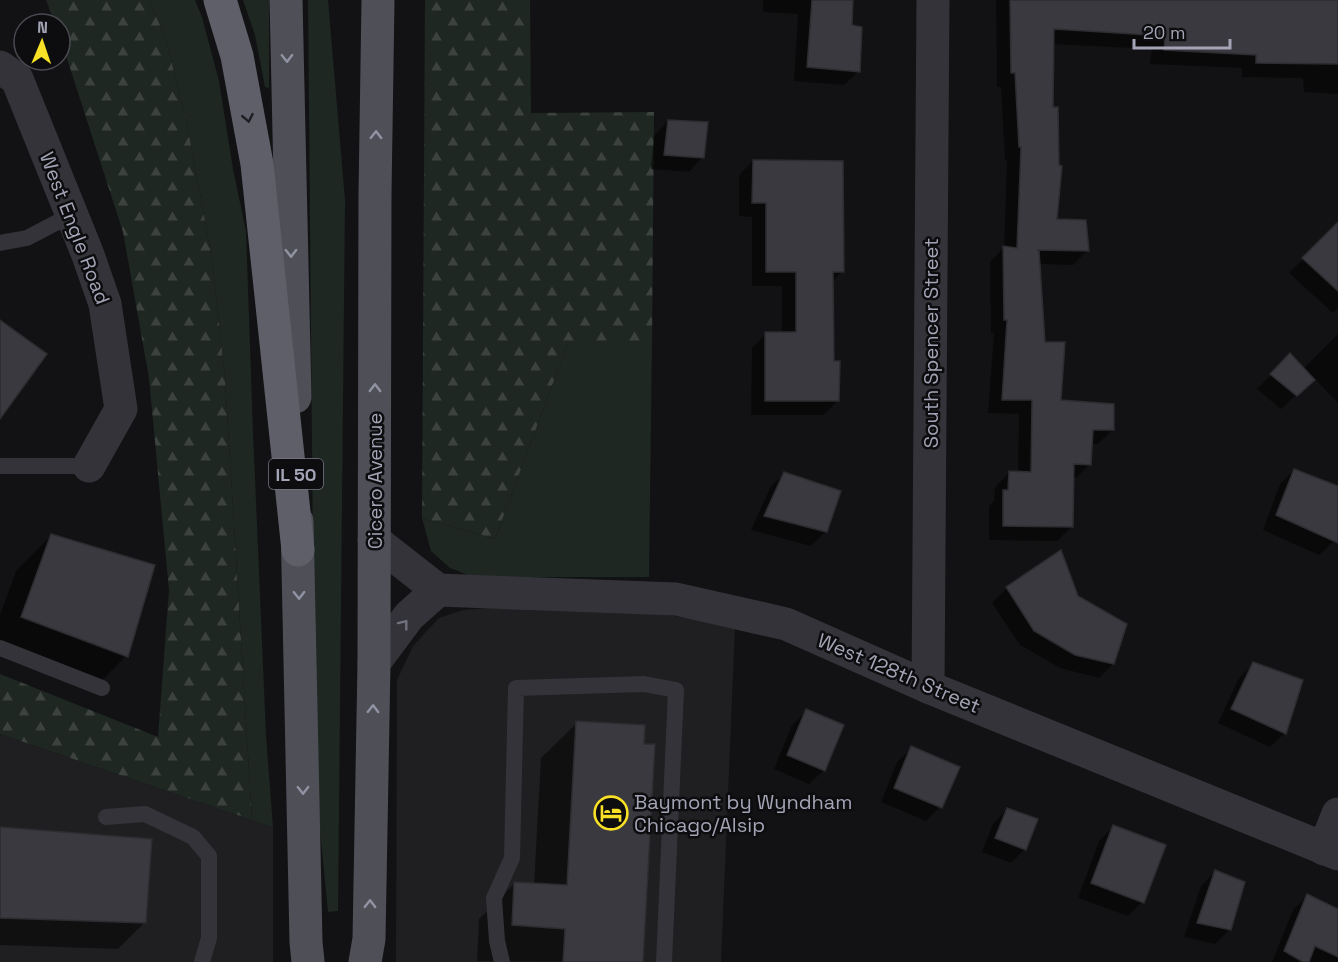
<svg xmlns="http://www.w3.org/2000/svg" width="1338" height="962" font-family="'Space Grotesk',sans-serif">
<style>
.built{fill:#1f1e21}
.green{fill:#1e2721}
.forest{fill:url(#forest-firs)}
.shadow{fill:#0007}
.building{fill:#3a393f;stroke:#2d2c30;stroke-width:1.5}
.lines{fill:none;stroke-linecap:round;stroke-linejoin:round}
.lane{stroke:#333339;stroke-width:16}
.street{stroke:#333339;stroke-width:33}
.primary{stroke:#4f4f58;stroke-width:33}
.highway{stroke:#5f5f6a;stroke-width:33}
.oneway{stroke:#9293a2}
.oneway2{stroke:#1d1d21}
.oneway3{stroke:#71717d}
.labels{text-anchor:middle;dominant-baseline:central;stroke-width:5;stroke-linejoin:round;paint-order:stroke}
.shield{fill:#0d0d0f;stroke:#767783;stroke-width:1.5}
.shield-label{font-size:18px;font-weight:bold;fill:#a3a4b5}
.street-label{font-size:20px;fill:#a3a4b5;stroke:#0d0d0f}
.poi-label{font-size:20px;fill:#a3a4b5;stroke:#0d0d0f;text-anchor:start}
</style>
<defs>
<pattern id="forest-firs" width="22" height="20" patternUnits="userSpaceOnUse" patternTransform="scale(1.5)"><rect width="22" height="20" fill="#1e2721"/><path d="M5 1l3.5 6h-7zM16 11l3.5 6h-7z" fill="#3c433f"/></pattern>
</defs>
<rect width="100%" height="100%" fill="#121214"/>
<g class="built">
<polygon points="500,607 651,612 735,626 721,962 396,962 397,680 413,646 439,618 463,610"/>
<polygon points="0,734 273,827 273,962 0,962"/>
</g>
<g class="green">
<polygon points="149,0 195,0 202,17 219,81 233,169 246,231 253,432 266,735 273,827 252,820 225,378 212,259 188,129 166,39"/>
<polygon points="243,0 269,0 269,88 265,87 255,35"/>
<polygon points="308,0 328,0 345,200 338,911 328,912 315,779"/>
<polygon points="568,343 652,343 649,577 473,577 450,568 431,551 422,518 495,539"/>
</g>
<g class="forest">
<polygon points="46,0 149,0 166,39 188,129 212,259 225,378 252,820 0,734 0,674 158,737 169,590 149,378 123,232 60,37 60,24 55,24"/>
<polygon points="425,0 530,0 531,113 654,112 652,343 568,343 495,539 422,518"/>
</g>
<g class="shadow">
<polygon points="763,0 851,0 851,26 859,71 844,85 794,81 798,14 763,12"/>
<polygon points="996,0 1338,0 1338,94 1304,92 1303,78 1242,77 1242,68 1150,64 1152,49 1052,44 1052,108 1055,220 1087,251 1073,265 1039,264 1043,343 1059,401 1112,430 1098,444 1091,444 1090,464 1076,478 1072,478 1071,527 1057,541 989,540 989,506 994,501 995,487 1009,473 1018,473 1019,414 988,413 994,333 991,333 990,262 1004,247 1007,160 1005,160 1001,87 997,87"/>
<polygon points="668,121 703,157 689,172 651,169 654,136"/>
<polygon points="753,161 842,271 832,282 833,363 838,400 824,415 751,415 752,348 766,333 782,333 782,286 752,286 752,217 739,216 739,175"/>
<polygon points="1330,233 1338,242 1338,308 1333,313 1289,273"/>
<polygon points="1338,334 1338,403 1314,378 1281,409 1257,389 1290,356 1303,369"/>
<polygon points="1294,470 1338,488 1338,531 1334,541 1319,555 1263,530 1280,484"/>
<polygon points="784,474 826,531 811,546 751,530 770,488"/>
<polygon points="52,535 126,656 91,691 0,657 0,615 16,571"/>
<polygon points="1060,552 1077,597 1113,664 1099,678 1060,668 1020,645 992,603 1007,588"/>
<polygon points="1254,664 1285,733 1270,747 1218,723 1239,678"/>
<polygon points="807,711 824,770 809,784 774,769 792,725"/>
<polygon points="577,723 641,962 477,961 479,919 515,883 534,885 541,758"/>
<polygon points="912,748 940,807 926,821 881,802 897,762"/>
<polygon points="1007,809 1025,849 1011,863 982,852 993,824"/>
<polygon points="1113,827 1142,902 1128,916 1078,898 1099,841"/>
<polygon points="0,829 145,922 118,949 0,945"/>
<polygon points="1216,871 1229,930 1215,944 1184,937 1201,886"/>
<polygon points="1307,896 1338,911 1338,962 1272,962 1293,910"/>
</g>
<g class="building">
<polygon points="812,0 853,0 852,25 862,27 860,72 807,67"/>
<polygon points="1010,0 1338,0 1338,64 1256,63 1256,55 1164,50 1165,36 1054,29 1053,107 1058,107 1059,165 1062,166 1057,219 1086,220 1089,251 1037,250 1039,250 1045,342 1065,342 1061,400 1114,404 1114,430 1093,430 1091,465 1074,464 1073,527 1003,526 1003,490 1008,490 1009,471 1031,472 1032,400 1002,400 1007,320 1004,320 1003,246 1017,248 1021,147 1019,147 1015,73 1011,73"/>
<polygon points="668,120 708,122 704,158 664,155"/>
<polygon points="753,160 843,161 844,272 833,272 834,361 840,361 839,401 765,401 765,332 796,332 796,272 766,272 766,203 752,203"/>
<polygon points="1338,222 1338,291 1302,258"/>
<polygon points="0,320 47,354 0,419"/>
<polygon points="1290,353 1315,380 1297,396 1270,374"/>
<polygon points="1294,469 1338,486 1338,543 1276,515"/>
<polygon points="784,472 841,491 827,532 764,516"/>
<polygon points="51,534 155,565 128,657 21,617"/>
<polygon points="1061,550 1078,596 1127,624 1114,664 1075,655 1034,631 1006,587"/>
<polygon points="1253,662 1303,680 1286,734 1231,709"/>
<polygon points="806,709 844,725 825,771 787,755"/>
<polygon points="576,721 645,725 644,744 655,744 643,962 563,962 565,929 512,925 514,882 567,885"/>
<polygon points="911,746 960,767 942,808 894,788"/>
<polygon points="1007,808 1038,819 1026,850 995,838"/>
<polygon points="1113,825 1166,845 1144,903 1091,883"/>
<polygon points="0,827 152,839 146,923 0,918"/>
<polygon points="1215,870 1245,882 1231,930 1197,923"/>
<polygon points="1307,894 1338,909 1338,957 1315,946 1309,962 1303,962 1284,951"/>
</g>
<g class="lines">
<g class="lane">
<polyline points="0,243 27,238 71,215"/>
<polyline points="0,466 89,466"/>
<polyline points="0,648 102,688"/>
<polyline points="106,817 145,814 193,837 209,856 209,938 202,962"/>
<polyline points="502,962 497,941 494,898 512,858 516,688 644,684 676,690 664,962"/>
</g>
<g class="street">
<polyline points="0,67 17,79 88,255 105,304 121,409 89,466"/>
<polyline points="374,540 438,590 676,599 786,624 928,687 1338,854"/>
<polyline points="374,663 409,616 438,590"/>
<polyline points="928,687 933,0"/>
<polyline points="1324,849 1338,814"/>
</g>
<g class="primary">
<polyline points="286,0 295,397"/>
<polyline points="297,521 306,942 308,962"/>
<polyline points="365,962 369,939 374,663 375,194 378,0"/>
</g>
<polyline class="highway" points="220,0 237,56 257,164 298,550"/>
</g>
<defs><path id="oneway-chevron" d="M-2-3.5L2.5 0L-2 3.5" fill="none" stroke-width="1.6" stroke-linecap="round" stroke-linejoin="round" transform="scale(1.5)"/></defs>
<g class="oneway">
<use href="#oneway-chevron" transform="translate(287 58) rotate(89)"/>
<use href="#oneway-chevron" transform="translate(376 135) rotate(-89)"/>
<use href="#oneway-chevron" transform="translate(291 253) rotate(89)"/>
<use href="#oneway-chevron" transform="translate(375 388) rotate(-90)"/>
<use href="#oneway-chevron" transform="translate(299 595) rotate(89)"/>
<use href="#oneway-chevron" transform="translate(373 709) rotate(-89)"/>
<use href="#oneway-chevron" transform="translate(303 790) rotate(89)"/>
<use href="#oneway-chevron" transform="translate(370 904) rotate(-89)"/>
</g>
<use class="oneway2" href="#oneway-chevron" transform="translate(248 118) rotate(79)"/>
<use class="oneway3" href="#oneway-chevron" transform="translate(404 624) rotate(-52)"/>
<defs>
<symbol id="hotel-ring" viewBox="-11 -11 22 22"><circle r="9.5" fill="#0d0d0f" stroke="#f8e026" stroke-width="1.5"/><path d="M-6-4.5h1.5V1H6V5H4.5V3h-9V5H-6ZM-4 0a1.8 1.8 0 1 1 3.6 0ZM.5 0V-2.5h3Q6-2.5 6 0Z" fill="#f8e026"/></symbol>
</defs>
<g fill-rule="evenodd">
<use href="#hotel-ring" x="592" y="794" width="38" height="38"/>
</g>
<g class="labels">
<rect class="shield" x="269" y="459" width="54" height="30" rx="4.5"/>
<g class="shield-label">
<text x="296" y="474">IL 50</text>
</g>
<g class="street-label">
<text transform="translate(75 228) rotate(69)">West Engle Road</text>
<text transform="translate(931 343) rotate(-90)">South Spencer Street</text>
<text transform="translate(375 481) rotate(-90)">Cicero Avenue</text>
<text transform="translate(899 673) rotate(23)">West 128th Street</text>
</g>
<g class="poi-label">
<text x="634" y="802">Baymont by Wyndham<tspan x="634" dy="23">Chicago/Alsip</tspan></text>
</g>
</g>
<g transform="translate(42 42) rotate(2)"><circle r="28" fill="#0d0d0f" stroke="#494951" stroke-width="1.5"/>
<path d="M0-4.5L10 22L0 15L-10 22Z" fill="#f8e026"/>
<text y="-9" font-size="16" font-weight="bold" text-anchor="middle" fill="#a3a4b5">N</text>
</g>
<path d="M1134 39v9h96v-9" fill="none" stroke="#a3a4b5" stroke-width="3"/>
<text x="1143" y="39" font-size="18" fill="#a3a4b5" stroke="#0d0d0f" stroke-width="4.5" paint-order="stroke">20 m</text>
</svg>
